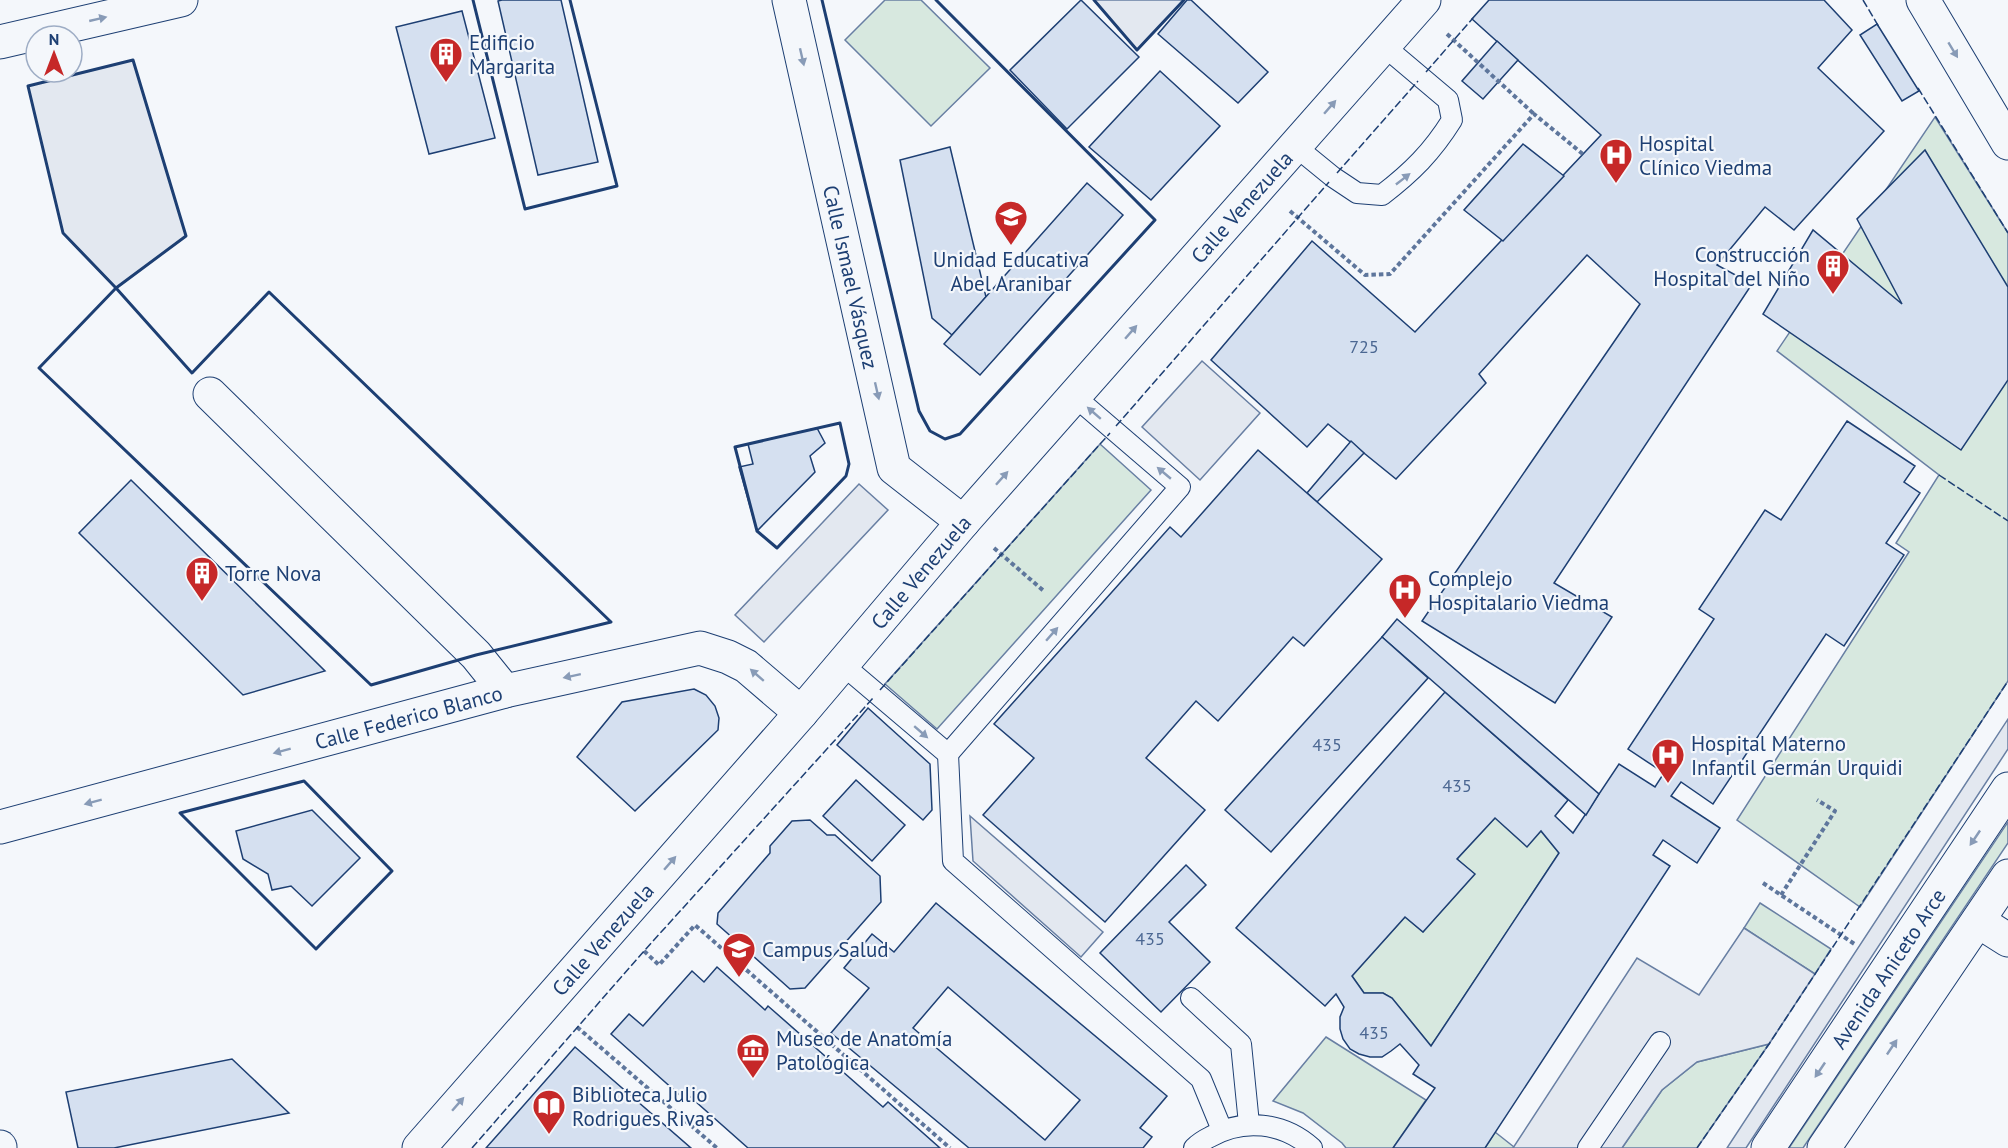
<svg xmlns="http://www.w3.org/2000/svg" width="2008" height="1148" font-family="'PT Sans',sans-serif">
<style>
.green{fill:#d7e8df;stroke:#687fa3;stroke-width:1.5}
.parking{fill:#e3e8f0;stroke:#687fa3;stroke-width:1.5}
.building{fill:#d5e0f0;stroke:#1d3f73;stroke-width:1.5;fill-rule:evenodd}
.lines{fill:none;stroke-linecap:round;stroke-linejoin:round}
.service-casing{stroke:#1d3f73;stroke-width:22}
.minor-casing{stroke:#1d3f73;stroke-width:35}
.secondary-casing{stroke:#1d3f73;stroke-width:35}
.path{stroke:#5e769c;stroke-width:4;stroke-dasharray:4.5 3;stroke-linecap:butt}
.service{stroke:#f4f7fb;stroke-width:20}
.minor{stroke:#f4f7fb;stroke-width:33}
.secondary{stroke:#f4f7fb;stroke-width:33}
.fence{stroke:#1d3f73;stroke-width:1.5;stroke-dasharray:8 3;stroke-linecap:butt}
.wall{stroke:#1d3f73;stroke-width:3}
.oneway{fill:#889bb7}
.labels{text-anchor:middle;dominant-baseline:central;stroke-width:4.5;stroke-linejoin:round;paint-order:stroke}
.number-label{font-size:18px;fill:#4b6792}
.poi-label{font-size:21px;fill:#1d3f73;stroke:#f4f7fb;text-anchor:start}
.street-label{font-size:21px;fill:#1d3f73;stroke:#f4f7fb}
</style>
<rect width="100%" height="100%" fill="#f4f7fb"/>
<g class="green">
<polygon points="885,0 921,0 990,68 931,126 845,40"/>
<polygon points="1935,117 2008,233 2008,681 1860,907 1737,820 1909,552 1896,543 1939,475 1777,351"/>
<polygon points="1100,444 1151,490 937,729 885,684"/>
<polygon points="1495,818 1541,831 1559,853 1431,1046 1392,998 1383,993 1364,993 1352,976 1405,917 1423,932 1474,874 1457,859"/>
<polygon points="2008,822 2008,843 1803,1148 1789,1148"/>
<polygon points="1760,903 1831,949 1815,974 1744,928"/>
<polygon points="1326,1037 1426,1100 1393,1148 1346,1148 1342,1143 1303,1113 1273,1101"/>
<polygon points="1769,1044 1697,1148 1622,1148 1662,1090 1697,1062"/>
<polygon points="1495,1132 1514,1147 1513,1148 1485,1148"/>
</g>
<g class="parking">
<polygon points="1094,0 1184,0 1137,50"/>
<polygon points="133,60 186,236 116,288 63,233 28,86"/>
<polygon points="1202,361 1260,413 1200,480 1142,427"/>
<polygon points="859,484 888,510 764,642 735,615"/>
<polygon points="2008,719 2008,749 1746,1148 1727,1148"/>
<polygon points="970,816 1103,932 1081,957 973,861"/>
<polygon points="1744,928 1815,974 1769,1044 1697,1062 1662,1090 1622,1148 1513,1148 1637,958 1699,995"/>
</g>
<g class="building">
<polygon points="502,0 561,0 598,162 538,175 498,1"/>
<polygon points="1081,0 1139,57 1067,129 1010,70"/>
<polygon points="1187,0 1191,0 1268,72 1238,103 1158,34"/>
<polygon points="1489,0 1824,0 1852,30 1818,68 1884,131 1794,230 1765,207 1717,265 1752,284 1554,583 1612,617 1555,703 1422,621 1640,304 1587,255 1479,374 1486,383 1396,479 1328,424 1307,447 1211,360 1312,241 1415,332 1601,135 1472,19"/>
<polygon points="462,11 495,138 429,154 396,27"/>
<polygon points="1877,24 1919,91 1902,101 1860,35"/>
<polygon points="1497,41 1518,60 1483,99 1462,81"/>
<polygon points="1160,71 1220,126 1151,200 1089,147"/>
<polygon points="1523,144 1564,176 1503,241 1464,210"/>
<polygon points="950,147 986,297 952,335 932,318 900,160"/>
<polygon points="1925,150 2008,287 2008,380 1961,450 1763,314 1813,230 1902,304 1857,219"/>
<polygon points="1087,183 1123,215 980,375 944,344"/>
<path d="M1847 421 1915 466 1904 482 1920 493 1886 543 1904 555 1844 646 1826 634 1713 804 1681 782 1671 796 1720 828 1697 863 1663 840 1653 855 1670 866 1485 1148H1393L1435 1088 1413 1074 1419 1065 1400 1044 1391 1051 1382 1057H1370L1359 1054 1350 1049 1343 1039 1340 1029V1017L1344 1007 1336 994 1325 1006 1236 928 1445 692 1568 800 1555 816 1573 833 1619 764 1655 787 1664 773 1628 749 1714 619 1699 609 1765 510 1781 520ZM1495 818 1527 847 1541 831 1559 853 1431 1046 1392 998 1383 993H1364L1352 976 1405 917 1423 932 1475 874 1457 859Z"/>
<polygon points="817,428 825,443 810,456 815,472 757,531 739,467 753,464 748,444"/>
<polygon points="1351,441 1364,453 1317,502 1307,493"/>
<polygon points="1258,450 1382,559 1304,646 1293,637 1218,721 1196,701 1146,758 1205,810 1105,922 983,815 1034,758 994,724 1170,527 1181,537"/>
<polygon points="131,480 325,671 243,695 79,533"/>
<polygon points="1397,619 1599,794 1586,815 1382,637"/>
<polygon points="1382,637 1428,678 1271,852 1225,810"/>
<polygon points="694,689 706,695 715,706 719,718 718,730 635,811 577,757 622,702"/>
<polygon points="868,708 930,764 932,810 923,820 837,745"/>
<polygon points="856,780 905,825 872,861 823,816"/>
<polygon points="312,810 360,858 312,906 291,886 272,890 268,874 243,859 236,831"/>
<polygon points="810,820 827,835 835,835 880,876 881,902 805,988 790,989 717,924 718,913 770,853 770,846 792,821"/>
<polygon points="1186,865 1206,885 1169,922 1210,962 1161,1012 1100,953"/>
<path d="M936 903 1167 1096 1140 1128 1152 1137 1143 1148H969L831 1033 869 988 844 968 872 934 894 952ZM948 987 1080 1100 1045 1140 913 1028Z"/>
<polygon points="717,967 765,1010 768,1006 883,1107 888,1102 940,1148 748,1148 687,1094 683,1098 611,1034 629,1014 643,1026 692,971 704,982"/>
<polygon points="575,1047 691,1148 486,1148"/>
<polygon points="232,1059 289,1113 114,1148 78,1148 66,1092"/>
</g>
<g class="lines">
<defs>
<g id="service">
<path d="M1295 146 1333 177 1357 193 1382 195C1412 172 1432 152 1452 120L1448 100 1384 46"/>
<polyline points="843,665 948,754 1180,487 1074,396"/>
<polyline points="948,754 953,861 1201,1079 1222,1130"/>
<polyline points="1191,998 1241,1044 1249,1124"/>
<path d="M1194 1148C1199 1143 1204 1140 1210 1137 1243 1118 1283 1122 1312 1148"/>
<polyline points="1588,1148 1660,1042"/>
</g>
<g id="minor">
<path id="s1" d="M789 0 894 468 963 522"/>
<polyline points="1923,0 2008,143"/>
<polyline points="0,42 181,0"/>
<polyline points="210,394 476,655 505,691"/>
<path id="s2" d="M0 827 505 691 700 648 728 657 746 666 801 713"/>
<polyline points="1978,921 2008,940"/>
<path id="s3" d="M419 1148 801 713 963 522 1424 0"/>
</g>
<g id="secondary">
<polyline points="0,1147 0,1148"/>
<path id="s4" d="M1768 1148 2008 789"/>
<polyline points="1824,1148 2008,876"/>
</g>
</defs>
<use href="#service" class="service-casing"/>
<use href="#minor" class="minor-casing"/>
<use href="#secondary" class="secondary-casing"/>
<g class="path">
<polyline points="1447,34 1534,114"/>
<polyline points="1290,211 1365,275 1390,274 1534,114 1584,155"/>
<polyline points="994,548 1045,592"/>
<polyline points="1763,883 1856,945"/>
<polyline points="1781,895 1835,811 1817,800"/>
<polyline points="644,951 659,965 695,925 950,1148"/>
<polyline points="577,1027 717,1148"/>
</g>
<use href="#service" class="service"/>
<use href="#minor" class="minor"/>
<use href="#secondary" class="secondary"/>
<g class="fence">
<polyline points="1863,0 1879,27"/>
<polyline points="1426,72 1473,18"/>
<polyline points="1918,88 2008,233"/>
<polyline points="1337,173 1418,81"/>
<polyline points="1116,426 1329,182"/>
<polyline points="1939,475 2008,521"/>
<polyline points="880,690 1110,433"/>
<polyline points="472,1148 644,951 874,697"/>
<polyline points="1697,1148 1769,1044 2008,681"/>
</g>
<g class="wall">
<polyline points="473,0 525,209 617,186 570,0"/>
<polyline points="822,0 919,411 930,431 945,439 960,434 1155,220 936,0"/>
<polyline points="1094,0 1137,50 1184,0"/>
<polygon points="133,60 186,236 116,288 63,233 28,86"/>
<polygon points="116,288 192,373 269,292 611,622 476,655 371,685 39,368"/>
<polygon points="840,423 849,464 846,476 777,548 757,531 735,447"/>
<polygon points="304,781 392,871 316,949 180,813"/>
</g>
</g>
<defs><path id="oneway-solid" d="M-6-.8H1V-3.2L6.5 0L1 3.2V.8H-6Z" transform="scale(1.5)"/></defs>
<g class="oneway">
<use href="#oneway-solid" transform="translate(98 19) rotate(-13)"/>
<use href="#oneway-solid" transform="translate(1953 50) rotate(59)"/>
<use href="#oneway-solid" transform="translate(802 57) rotate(77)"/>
<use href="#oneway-solid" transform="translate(1330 107) rotate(-49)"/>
<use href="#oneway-solid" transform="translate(1403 179) rotate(-38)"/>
<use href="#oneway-solid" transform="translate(1131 332) rotate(-49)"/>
<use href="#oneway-solid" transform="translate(877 391) rotate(77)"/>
<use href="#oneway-solid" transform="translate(1094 413) rotate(-139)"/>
<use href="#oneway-solid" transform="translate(1164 473) rotate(-140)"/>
<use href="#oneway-solid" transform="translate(1002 478) rotate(-48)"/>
<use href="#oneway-solid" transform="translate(1052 634) rotate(-49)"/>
<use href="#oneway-solid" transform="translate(757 675) rotate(-139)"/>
<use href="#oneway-solid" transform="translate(572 676) rotate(168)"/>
<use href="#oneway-solid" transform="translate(921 732) rotate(41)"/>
<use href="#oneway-solid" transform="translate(282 751) rotate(165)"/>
<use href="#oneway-solid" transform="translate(93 802) rotate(165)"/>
<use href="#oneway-solid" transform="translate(1975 838) rotate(124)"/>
<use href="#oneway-solid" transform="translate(670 863) rotate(-49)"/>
<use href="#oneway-solid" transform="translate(1892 1047) rotate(-56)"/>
<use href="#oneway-solid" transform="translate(1820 1070) rotate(124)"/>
<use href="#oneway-solid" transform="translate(458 1104) rotate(-49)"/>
</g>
<defs>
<symbol id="building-pin" viewBox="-11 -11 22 30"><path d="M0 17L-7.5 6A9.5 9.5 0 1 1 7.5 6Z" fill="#c62828" stroke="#f4f7fb"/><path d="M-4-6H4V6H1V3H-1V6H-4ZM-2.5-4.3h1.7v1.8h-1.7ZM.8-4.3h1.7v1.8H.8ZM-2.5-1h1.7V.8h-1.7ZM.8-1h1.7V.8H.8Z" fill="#fff"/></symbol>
<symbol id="hospital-pin" viewBox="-11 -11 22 30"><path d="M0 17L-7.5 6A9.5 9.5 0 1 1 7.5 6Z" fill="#c62828" stroke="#f4f7fb"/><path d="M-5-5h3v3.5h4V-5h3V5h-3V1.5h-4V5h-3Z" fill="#fff"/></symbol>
<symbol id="school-pin" viewBox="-11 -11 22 30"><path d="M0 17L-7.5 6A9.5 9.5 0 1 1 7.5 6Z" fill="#c62828" stroke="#f4f7fb"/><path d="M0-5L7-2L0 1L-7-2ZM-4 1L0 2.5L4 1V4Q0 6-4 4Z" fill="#fff"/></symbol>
<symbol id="university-pin" viewBox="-11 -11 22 30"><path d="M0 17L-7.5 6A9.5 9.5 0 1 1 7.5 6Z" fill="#c62828" stroke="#f4f7fb"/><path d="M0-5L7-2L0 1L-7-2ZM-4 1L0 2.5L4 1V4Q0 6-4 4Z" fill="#fff"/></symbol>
<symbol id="museum-pin" viewBox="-11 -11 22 30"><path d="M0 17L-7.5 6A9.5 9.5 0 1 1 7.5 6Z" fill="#c62828" stroke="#f4f7fb"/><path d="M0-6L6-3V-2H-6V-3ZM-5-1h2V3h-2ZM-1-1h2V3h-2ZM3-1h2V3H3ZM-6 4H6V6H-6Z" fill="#fff"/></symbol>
<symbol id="library-pin" viewBox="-11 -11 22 30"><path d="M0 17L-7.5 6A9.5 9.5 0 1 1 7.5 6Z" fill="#c62828" stroke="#f4f7fb"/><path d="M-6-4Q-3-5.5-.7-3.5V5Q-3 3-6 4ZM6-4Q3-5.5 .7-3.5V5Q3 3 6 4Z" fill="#fff"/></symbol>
</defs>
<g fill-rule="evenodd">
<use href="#building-pin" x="427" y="35" width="38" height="52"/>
<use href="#hospital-pin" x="1597" y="136" width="38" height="52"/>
<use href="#school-pin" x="992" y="198" width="38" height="52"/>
<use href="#building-pin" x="1814" y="247" width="38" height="52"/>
<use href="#building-pin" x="183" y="554" width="38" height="52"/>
<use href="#hospital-pin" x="1386" y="571" width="38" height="52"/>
<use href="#hospital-pin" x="1649" y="736" width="38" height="52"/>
<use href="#university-pin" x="720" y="930" width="38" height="52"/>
<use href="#museum-pin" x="734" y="1031" width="38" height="52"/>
<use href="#library-pin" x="530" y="1087" width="38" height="52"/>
</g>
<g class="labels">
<g class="number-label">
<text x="1364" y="346">725</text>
<text x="1327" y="744">435</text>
<text x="1457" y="785">435</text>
<text x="1150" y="938">435</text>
<text x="1374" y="1032">435</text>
</g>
<g class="poi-label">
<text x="469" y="42">Edificio<tspan x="469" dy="24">Margarita</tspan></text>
<text x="1639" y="143">Hospital<tspan x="1639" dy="24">Clínico Viedma</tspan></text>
<text x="1810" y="254" text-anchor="end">Construcción<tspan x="1810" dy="24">Hospital del Niño</tspan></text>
<text x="1011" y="259" text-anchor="middle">Unidad Educativa<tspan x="1011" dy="24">Abel Aranibar</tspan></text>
<text x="225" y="573">Torre Nova</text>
<text x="1428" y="578">Complejo<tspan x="1428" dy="24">Hospitalario Viedma</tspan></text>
<text x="1691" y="743">Hospital Materno<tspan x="1691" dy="24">Infantil Germán Urquidi</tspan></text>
<text x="762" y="949">Campus Salud</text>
<text x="776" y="1038">Museo de Anatomía<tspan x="776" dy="24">Patológica</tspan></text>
<text x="572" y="1094">Biblioteca Julio<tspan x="572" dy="24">Rodrigues Rivas</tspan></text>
</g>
<g class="street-label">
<text stroke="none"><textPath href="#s3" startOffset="1250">Calle Venezuela</textPath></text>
<text stroke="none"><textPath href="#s1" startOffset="284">Calle Ismael Vásquez</textPath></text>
<text stroke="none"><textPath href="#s3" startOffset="764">Calle Venezuela</textPath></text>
<text stroke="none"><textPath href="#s2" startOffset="423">Calle Federico Blanco</textPath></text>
<text stroke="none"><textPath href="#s3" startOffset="278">Calle Venezuela</textPath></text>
<text stroke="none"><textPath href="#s4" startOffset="216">Avenida Aniceto Arce</textPath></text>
</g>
</g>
<g transform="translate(54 54)"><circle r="28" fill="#f4f7fb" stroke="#9eadc5" stroke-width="1.5"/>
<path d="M0-4.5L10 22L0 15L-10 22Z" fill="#c62828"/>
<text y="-9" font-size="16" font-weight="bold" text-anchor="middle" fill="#1d3f73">N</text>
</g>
</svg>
